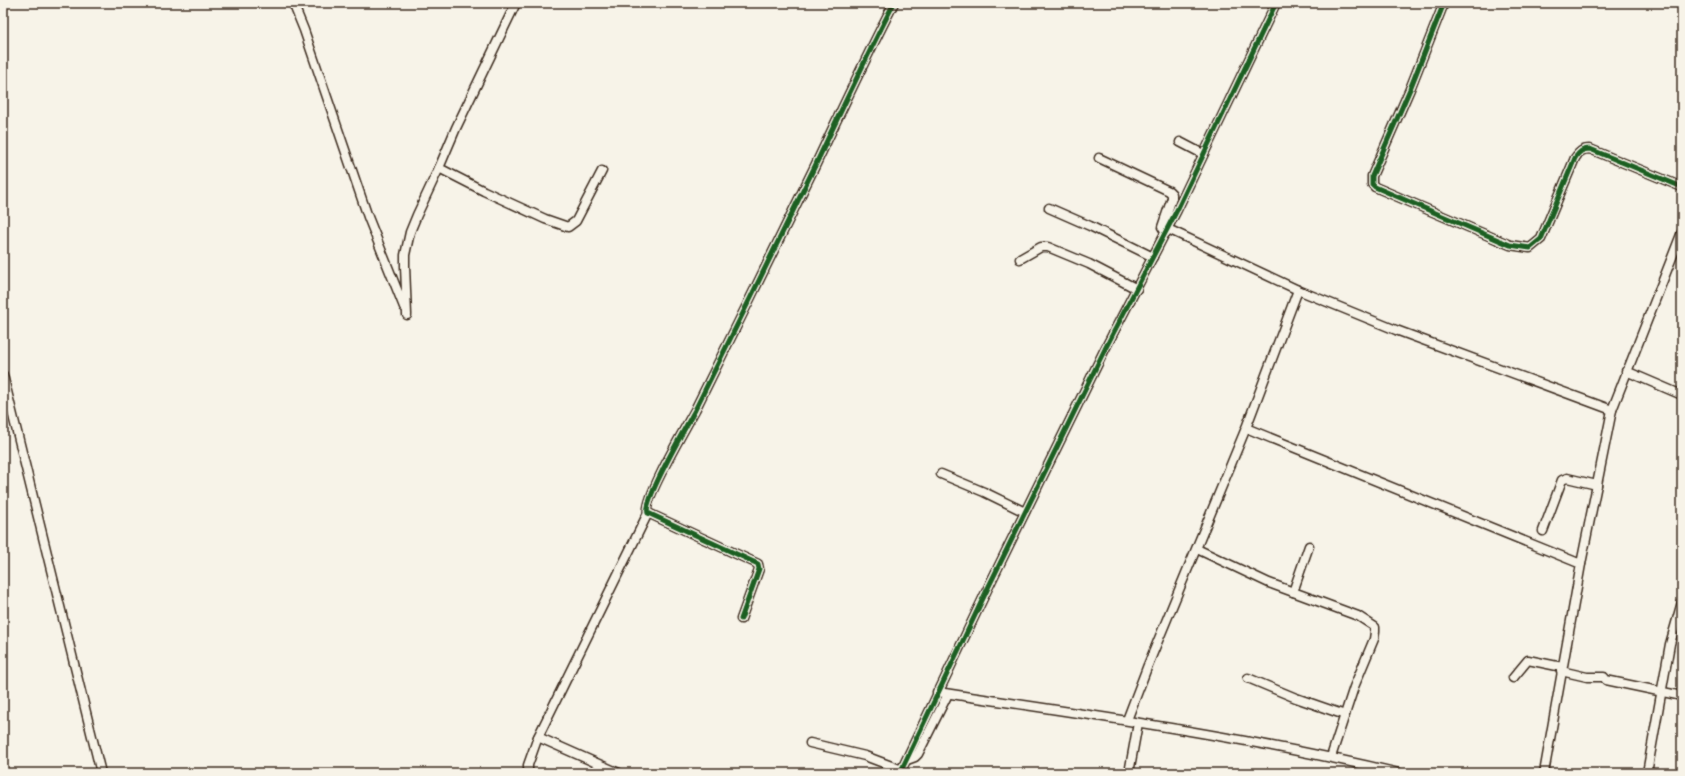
<svg xmlns="http://www.w3.org/2000/svg" width="1685" height="776" font-family="Pangolin,sans-serif">
<style>
.lines{fill:none;stroke-linecap:round;stroke-linejoin:round}
.minor-casing{stroke:#3b2a1e;stroke-width:11}
.minor{stroke:#f7f3e8;stroke-width:8}
.cycleway-casing{stroke:#f7f3e8;stroke-width:8}
.cycleway{stroke:#1b5e20;stroke-width:5}
</style>
<rect width="100%" height="100%" fill="#f7f3e8"/>
<filter id="ink" filterUnits="userSpaceOnUse"><feTurbulence type="fractalNoise" baseFrequency=".025" numOctaves="2"/><feDisplacementMap in="SourceGraphic" scale="8" xChannelSelector="R" yChannelSelector="G"/><feConvolveMatrix kernelMatrix="1 2 1 2 8 2 1 2 1" color-interpolation-filters="sRGB"/></filter>
<g filter="url(#ink)">
<g class="lines">
<defs>
<g id="minor">
<polyline points="293,3 304,30 368,217 404,307"/>
<path d="M1444 3 1410 89 1372 176V184L1375 187 1510 245 1530 248 1541 239 1575 158C1579 152 1582 149 1590 149L1682 187"/>
<polyline points="1180,142 1203,154"/>
<polyline points="1099,158 1169,191 1172,194 1172,198 1162,227 1166,233"/>
<polyline points="439,168 484,191 545,219 568,227 576,221 602,171"/>
<polyline points="1049,208 1090,226 1153,257"/>
<polyline points="1168,229 1298,290 1396,330 1612,410"/>
<polyline points="1020,259 1041,247 1048,247 1089,264 1137,289"/>
<polyline points="407,315 405,266 405,255 410,232 417,215 439,168 456,128 516,3"/>
<polyline points="1626,371 1682,395"/>
<polyline points="3,375 101,773"/>
<polyline points="1246,428 1581,564"/>
<polyline points="941,474 984,492 1025,512"/>
<polyline points="1543,531 1562,480 1567,478 1597,485"/>
<polyline points="1197,549 1269,583 1358,616 1375,627 1375,632 1374,639 1354,687 1331,757"/>
<polyline points="1293,592 1309,546"/>
<path d="M741 619 759 569 758 564 648 513C642 502 687 425 695 410 735 329 776 247 815 166 841 111 866 57 894 3"/>
<polyline points="1561,671 1587,677 1604,677 1606,680 1682,696"/>
<polyline points="1248,678 1296,698 1345,715"/>
<polyline points="1513,678 1528,660 1562,667"/>
<path d="M937 692C1092 715 1247 737 1399 773"/>
<polyline points="1127,720 1148,665 1246,428 1298,290"/>
<polyline points="538,737 619,773"/>
<polyline points="810,743 865,756 902,770"/>
<polyline points="907,760 915,757 918,754 948,694"/>
<polyline points="528,773 528,765 538,737 648,513"/>
<polyline points="900,773 987,590 1105,349 1177,210 1276,3"/>
<polyline points="1129,773 1138,723"/>
<polyline points="1544,773 1581,564 1612,410 1682,232"/>
<polyline points="1647,773 1670,644 1682,602"/>
</g>
</defs>
<use href="#minor" class="minor-casing"/>
<use href="#minor" class="minor"/>
<defs>
<g id="cycleway">
<path d="M1444 3 1410 89 1372 176V184L1375 187 1510 245 1530 248 1541 239 1575 158C1579 152 1582 149 1590 149L1682 187"/>
<path d="M741 619 759 569 758 564 648 513C642 502 687 425 695 410 735 329 776 247 815 166 841 111 866 57 894 3"/>
<polyline points="900,773 987,590 1105,349 1177,210 1276,3"/>
</g>
</defs>
<use href="#cycleway" class="cycleway-casing"/>
<use href="#cycleway" class="cycleway"/>
</g>
</g>
<rect width="1685" height="776" fill="none" stroke="#f7f3e8" stroke-width="16"/>
<rect x="8" y="8" width="1669" height="760" fill="none" stroke="#3b2a1e" stroke-width="1.5" filter="url(#ink)"/>
</svg>
